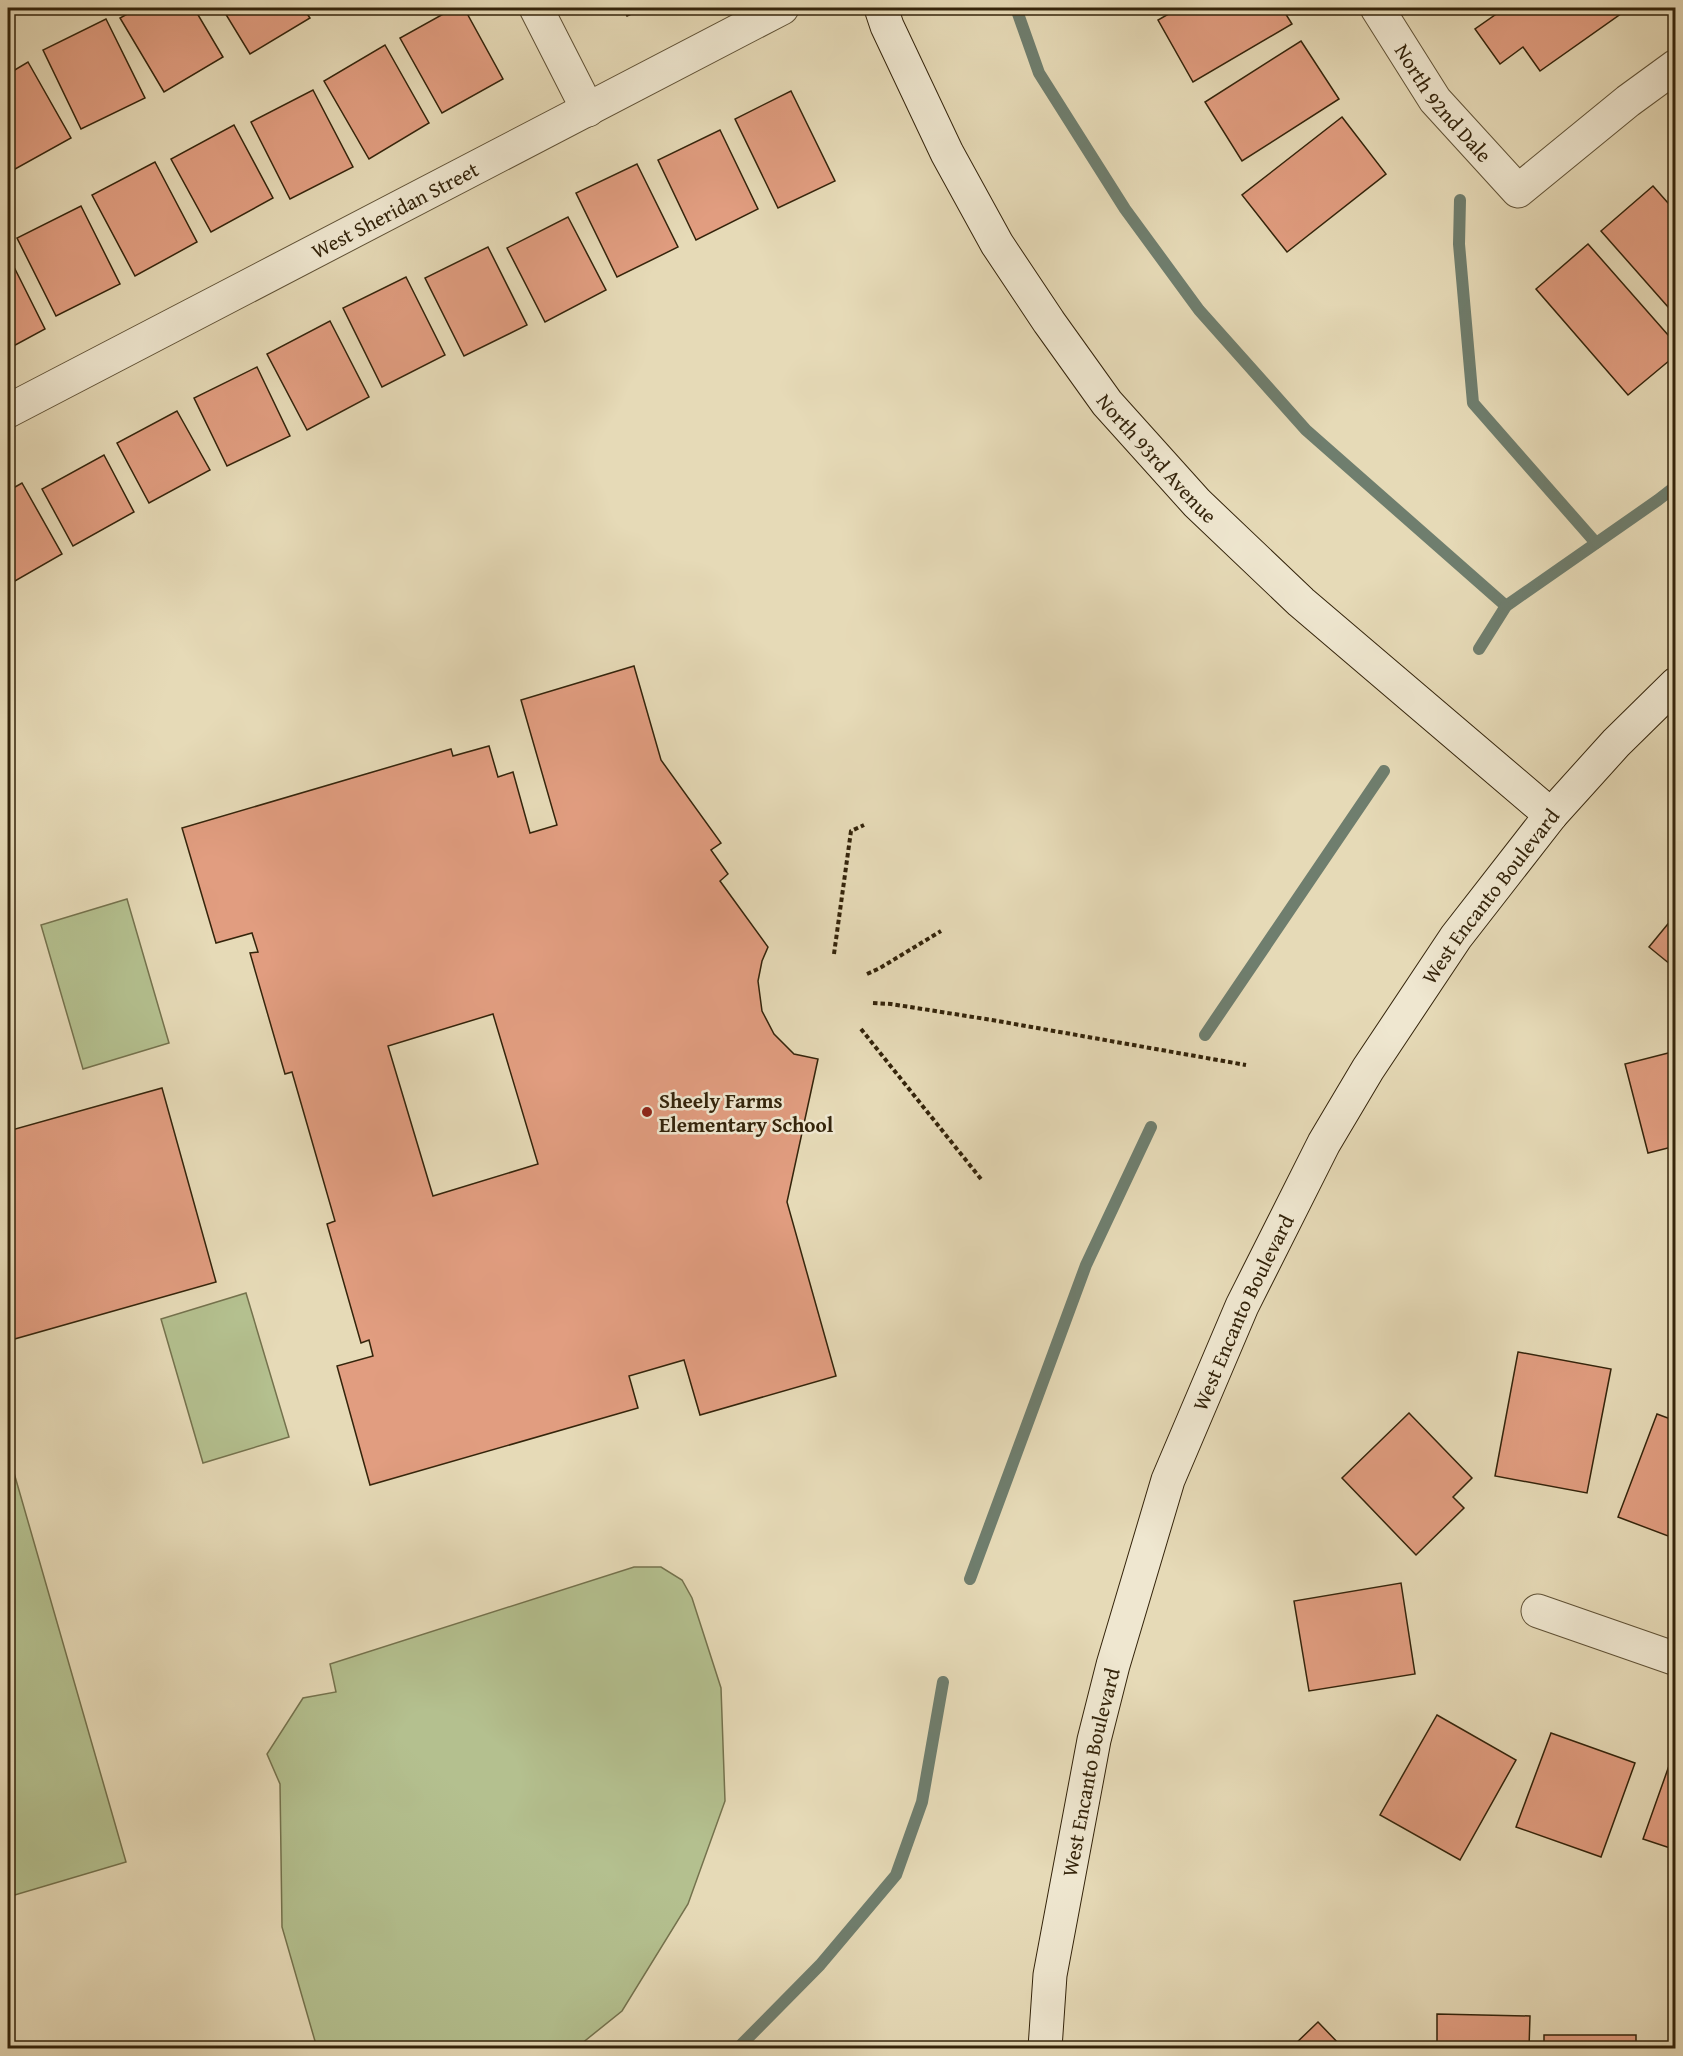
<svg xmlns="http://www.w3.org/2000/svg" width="1683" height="2056" font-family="'Gentium Book Plus',serif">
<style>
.green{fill:#b4c08f;stroke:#74724d;stroke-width:1.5}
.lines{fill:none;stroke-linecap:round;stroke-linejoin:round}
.stream{stroke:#6f7e6e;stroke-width:12}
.building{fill:#e19d80;stroke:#34240b;stroke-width:1.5;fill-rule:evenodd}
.street-casing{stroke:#605236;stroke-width:35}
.secondary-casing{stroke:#34240b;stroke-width:35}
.path{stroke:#34240b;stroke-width:4;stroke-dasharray:4.5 3;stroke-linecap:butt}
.street{stroke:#efe7d0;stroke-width:33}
.secondary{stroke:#efe7d0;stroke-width:33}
.poi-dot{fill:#8f2418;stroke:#efe7d0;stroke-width:2}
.labels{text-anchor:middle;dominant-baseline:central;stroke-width:5;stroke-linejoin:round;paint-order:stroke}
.street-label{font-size:21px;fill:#34240b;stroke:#efe7d0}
.poi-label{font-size:21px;font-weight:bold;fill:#34240b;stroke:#efe7d0;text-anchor:start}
</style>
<rect width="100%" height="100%" fill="#e6dab7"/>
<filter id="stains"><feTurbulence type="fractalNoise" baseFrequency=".00333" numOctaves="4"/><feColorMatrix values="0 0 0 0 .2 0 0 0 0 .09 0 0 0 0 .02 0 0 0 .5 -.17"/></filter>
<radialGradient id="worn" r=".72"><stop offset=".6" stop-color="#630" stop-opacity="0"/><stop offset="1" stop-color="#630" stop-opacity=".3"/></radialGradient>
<g class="green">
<polygon points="127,899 169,1043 83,1069 41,925"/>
<polygon points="246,1293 289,1437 203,1463 161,1319"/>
<polygon points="8,1452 126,1862 8,1897"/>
<polygon points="634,1567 661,1567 682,1580 692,1598 721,1688 725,1801 688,1904 622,2011 576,2048 317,2048 282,1927 280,1784 267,1754 303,1698 336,1692 330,1664"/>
</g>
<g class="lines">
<g class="stream">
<polyline points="1016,8 1039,73 1125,209 1199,310 1306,430 1506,606"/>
<polyline points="1460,200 1459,244 1473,403 1596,543"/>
<polyline points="1479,649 1506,606 1658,500 1676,486"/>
<polyline points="1205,1035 1384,771"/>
<polyline points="970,1579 1086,1265 1151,1127"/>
<polyline points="738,2048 820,1965 896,1875 922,1802 943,1682"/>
</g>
</g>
<g class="building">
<polygon points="138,8 194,8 223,57 164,92 120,18"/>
<polygon points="222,8 303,8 310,18 250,54"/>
<polygon points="454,8 464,8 503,79 442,113 400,38"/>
<polygon points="623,8 645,8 627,16"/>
<polygon points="1179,8 1282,8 1292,24 1193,82 1158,20"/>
<polygon points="1505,8 1618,8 1622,13 1540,71 1523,47 1500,64 1475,29"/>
<polygon points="106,19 145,98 81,129 43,50"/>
<polygon points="1301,41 1339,99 1242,161 1205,102"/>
<polygon points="385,45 429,123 369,159 324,81"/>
<polygon points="28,62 71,138 8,173 8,74"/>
<polygon points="313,90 353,167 290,199 251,122"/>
<polygon points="791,91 835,181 778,208 735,119"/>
<polygon points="1342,117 1386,174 1287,252 1242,195"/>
<polygon points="234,125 273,198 211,232 171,159"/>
<polygon points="720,130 758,209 696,240 658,160"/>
<polygon points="155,162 197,242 135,276 92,195"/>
<polygon points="637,164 678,247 617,277 576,193"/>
<polygon points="1653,186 1676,212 1676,316 1601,231"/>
<polygon points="81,206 120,284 56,316 17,238"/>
<polygon points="568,217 606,290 545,322 507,248"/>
<polygon points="1588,244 1676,344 1676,355 1628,395 1536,289"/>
<polygon points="488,247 527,325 464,356 425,278"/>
<polygon points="8,255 45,329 8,349"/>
<polygon points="406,277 445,355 382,387 343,308"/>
<polygon points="330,321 369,397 307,430 267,354"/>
<polygon points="257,367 290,436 227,466 194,398"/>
<polygon points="177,411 210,470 149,503 117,443"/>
<polygon points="104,455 134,512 73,546 42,489"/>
<polygon points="22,483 62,554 8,585 8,491"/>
<path d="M634 666 661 760 721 843 711 850 728 874 720 881 768 947 762 961 758 981 762 1011 774 1034 794 1054 818 1059 787 1202 836 1376 700 1415 684 1360 629 1376 638 1408 370 1485 337 1366 373 1356 369 1340 361 1343 327 1224 335 1221 292 1072 285 1074 250 953 258 952 252 933 216 943 182 828 451 749 453 756 489 746 498 777 513 772 530 833 557 825 521 700ZM493 1014 538 1164 433 1196 388 1046Z"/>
<polygon points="1676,914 1676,969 1649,947"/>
<polygon points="1676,1051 1676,1146 1648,1153 1625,1064"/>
<polygon points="162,1088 216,1282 11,1340 8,1329 8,1131"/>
<polygon points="1518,1352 1611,1369 1587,1493 1495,1476"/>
<polygon points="1409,1413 1472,1478 1453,1497 1464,1508 1416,1555 1342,1478"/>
<polygon points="1657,1414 1676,1421 1676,1539 1618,1517"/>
<polygon points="1401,1583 1415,1674 1309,1691 1294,1601"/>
<polygon points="1437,1715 1516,1760 1460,1860 1380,1815"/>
<polygon points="1551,1733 1635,1763 1601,1857 1516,1827"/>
<polygon points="1676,1746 1676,1850 1643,1839"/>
<polygon points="1437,2014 1530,2016 1529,2048 1437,2048"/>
<polygon points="1318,2022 1343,2048 1291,2048"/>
<rect x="1544" y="2035" width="92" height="13"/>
</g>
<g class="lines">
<defs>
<g id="street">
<polyline points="536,8 588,110"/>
<path id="s1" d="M1377 8 1435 100 1518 191 1628 101 1676 66"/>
<path id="s2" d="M8 411 782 8"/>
<polyline points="1538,1611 1676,1659"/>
</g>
<g id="secondary">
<path id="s3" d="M881 8 887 26 947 153 997 244 1049 322 1107 403 1197 503 1301 602 1551 815"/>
<path id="s4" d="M1045 2048 1050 1975 1094 1740 1113 1665 1168 1480 1242 1306 1324 1143 1368 1069 1456 937 1551 815 1616 743 1676 684"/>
</g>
</defs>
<use href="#street" class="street-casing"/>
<use href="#secondary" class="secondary-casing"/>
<g class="path">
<polyline points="834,954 851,831 864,825"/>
<polyline points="867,974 880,968 941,931"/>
<polyline points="873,1003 891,1004 992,1020 1246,1065"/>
<polyline points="861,1029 981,1179"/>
</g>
<use href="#street" class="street"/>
<use href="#secondary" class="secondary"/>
</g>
<circle class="poi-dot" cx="647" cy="1112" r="6"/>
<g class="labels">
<g class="street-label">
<text stroke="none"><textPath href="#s1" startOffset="116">North 92nd Dale</textPath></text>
<text stroke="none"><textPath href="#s2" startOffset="436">West Sheridan Street</textPath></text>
<text stroke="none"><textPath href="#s3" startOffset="531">North 93rd Avenue</textPath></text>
<text stroke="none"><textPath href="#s4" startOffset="1252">West Encanto Boulevard</textPath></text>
<text stroke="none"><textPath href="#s4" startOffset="766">West Encanto Boulevard</textPath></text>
<text stroke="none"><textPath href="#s4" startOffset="280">West Encanto Boulevard</textPath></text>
</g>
<g class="poi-label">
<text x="659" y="1100">Sheely Farms<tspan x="659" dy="24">Elementary School</tspan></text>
</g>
</g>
<rect width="1683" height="2056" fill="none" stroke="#e6dab7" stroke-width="30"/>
<rect x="9" y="9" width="1665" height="2038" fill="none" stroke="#34240b" stroke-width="3"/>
<rect x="15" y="15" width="1653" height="2026" fill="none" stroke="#34240b" stroke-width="1.5"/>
<rect width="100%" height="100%" filter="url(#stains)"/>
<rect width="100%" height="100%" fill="url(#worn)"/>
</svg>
